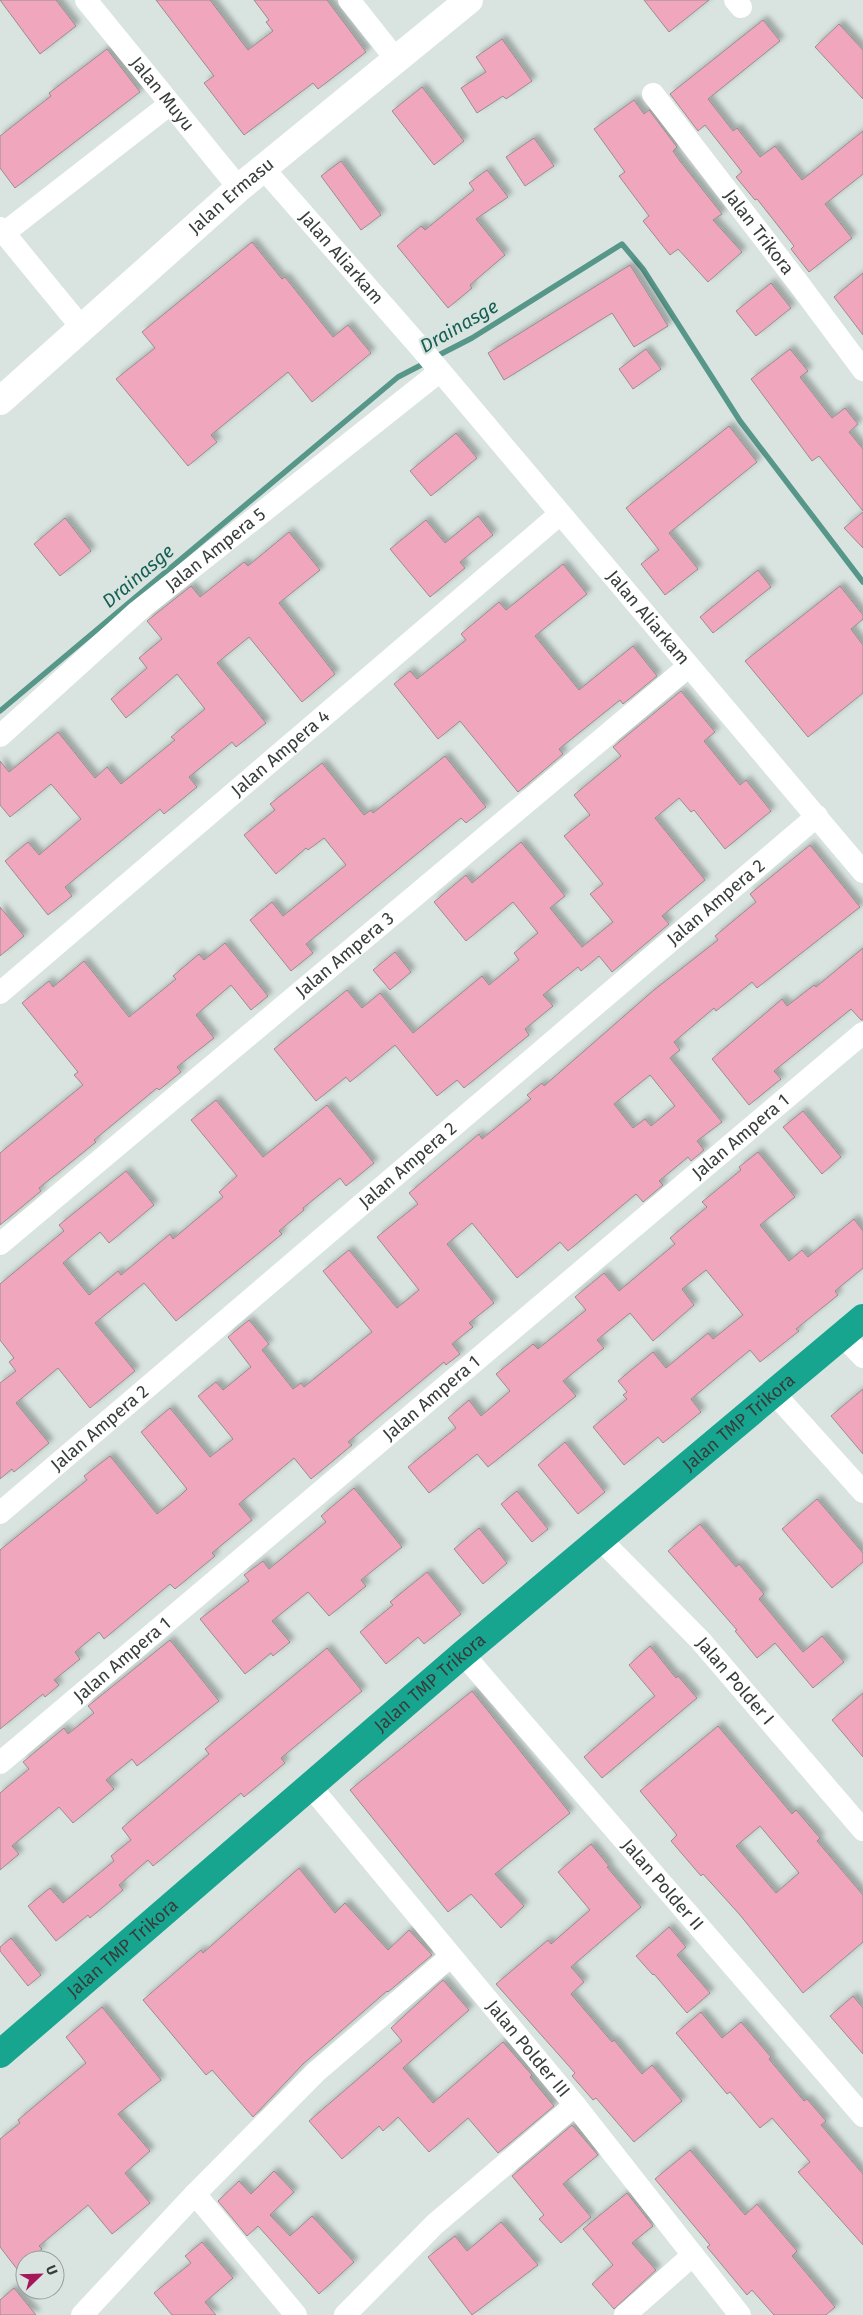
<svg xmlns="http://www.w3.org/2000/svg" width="863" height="2315" font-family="'Fira Sans',sans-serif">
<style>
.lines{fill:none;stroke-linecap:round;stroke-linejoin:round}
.stream{stroke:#57978a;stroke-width:5.5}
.building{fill:#f0a6bd;stroke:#978d8f;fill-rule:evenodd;filter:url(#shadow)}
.street{stroke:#fff;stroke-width:22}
.secondary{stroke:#fff;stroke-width:28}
.highway{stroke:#17a590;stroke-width:28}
.labels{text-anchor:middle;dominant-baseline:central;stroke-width:4.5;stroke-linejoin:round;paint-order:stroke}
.street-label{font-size:18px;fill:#383d3c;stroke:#d9e4e1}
.water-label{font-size:19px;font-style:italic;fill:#155f52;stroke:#d9e4e1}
</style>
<defs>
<filter id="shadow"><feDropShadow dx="4.5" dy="-4.5" stdDeviation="2.5" flood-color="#0004"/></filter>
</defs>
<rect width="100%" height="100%" fill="#d9e4e1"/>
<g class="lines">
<g class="stream">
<polyline points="435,357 472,338 622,244 643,269 740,421 863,582"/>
<polyline points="0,711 398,377 427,362"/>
</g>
</g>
<g class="building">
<polygon points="0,0 56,0 76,26 40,54"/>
<polygon points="156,0 210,0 248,50 273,31 266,22 269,20 254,0 327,0 366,52 318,89 313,83 244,135 204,83 214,76"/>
<polygon points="644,0 709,0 669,32"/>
<polygon points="763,20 780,41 708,99 733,131 737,128 760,157 775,146 802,180 863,131 863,174 825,204 852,238 809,272 791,249 794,246 757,199 755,200 736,177 742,172 705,125 698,131 670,94"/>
<polygon points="839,24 863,50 863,99 815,47"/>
<polygon points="502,39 532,81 506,99 503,96 477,113 461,88 486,72 476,57"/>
<polygon points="107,49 140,92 15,188 0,168 0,136 51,96 49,93"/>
<polygon points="422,87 464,141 434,165 392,111"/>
<polygon points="634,100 644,114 649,110 677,147 673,151 680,161 722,214 713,220 742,252 708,282 678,249 670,255 643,221 649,216 619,176 625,172 594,129"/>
<polygon points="534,138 554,166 525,186 506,157"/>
<polygon points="341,161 381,215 361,230 321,176"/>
<polygon points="487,170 508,197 476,219 505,255 470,285 472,288 448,308 397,246 421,226 425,230 474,190 469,183"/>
<polygon points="252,242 282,279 285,277 333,337 348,325 371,353 312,402 288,372 211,435 217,442 188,466 116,379 155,348 142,332"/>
<polygon points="630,265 668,326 634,347 612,313 504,380 488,353"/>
<polygon points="863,273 863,335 834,297"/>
<polygon points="771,283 791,308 756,336 736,311"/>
<polygon points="646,349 661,369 633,389 619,369"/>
<polygon points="790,349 808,371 800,377 832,418 845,408 858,424 849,432 863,449 863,511 819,456 812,461 751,379"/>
<polygon points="729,426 757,462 669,533 698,569 665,595 641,564 659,550 626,508"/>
<polygon points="456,433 477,458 431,496 410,471"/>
<polygon points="863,512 863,548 844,528"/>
<polygon points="478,516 493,535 460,562 465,568 430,597 390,549 426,520 445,543"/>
<polygon points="65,518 91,551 60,576 34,544"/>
<polygon points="289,532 320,570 279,603 335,674 302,702 249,637 217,663 266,723 236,747 232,742 189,777 197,787 164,814 160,809 65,887 72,896 48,915 5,861 28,842 39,855 81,819 51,784 10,817 0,805 0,761 9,772 58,732 95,778 107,767 121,784 175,740 171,737 205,709 177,674 126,718 111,699 147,668 139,658 162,639 147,621 191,586 200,597 244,562 248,566"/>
<polygon points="563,564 587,594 535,636 579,690 633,646 657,676 623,704 620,700 559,749 563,754 518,792 460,721 438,739 394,684 410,671 417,679 466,640 461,634 499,602 506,610"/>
<polygon points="758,570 771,587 713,633 700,617"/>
<polygon points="840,586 863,615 863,619 851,629 863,645 863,693 808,737 745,661"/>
<polygon points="681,691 715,732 704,741 740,785 746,780 771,811 725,849 694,810 691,812 679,798 655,818 705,880 662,916 669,924 612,972 599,956 581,971 578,967 543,995 553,1006 525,1029 529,1035 464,1088 457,1080 437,1096 395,1045 350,1082 346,1077 316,1101 274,1049 347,990 362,1008 380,993 413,1033 482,976 489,985 519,960 514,953 538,933 513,902 466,941 434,902 466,875 472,883 521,842 565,896 550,908 582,947 613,922 590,894 603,884 564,836 590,815 574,795 621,756 613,747"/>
<polygon points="445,756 486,807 466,823 461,818 306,944 313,953 291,971 250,920 272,902 283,916 346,865 324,838 308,850 306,848 276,874 244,835 275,810 270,804 322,763 364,815 371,810 373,813"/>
<path d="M810 845 860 907 757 988 752 982 716 1011 714 1008 674 1042 680 1050 670 1058 722 1122 697 1141 704 1150 691 1161 688 1157 659 1181 663 1185 643 1202 636 1194 568 1251 560 1242 517 1278 472 1223 447 1244 494 1303 469 1323 473 1327 452 1344 460 1354 446 1365 444 1362 348 1442 352 1445 311 1479 294 1458 239 1504 252 1520 212 1553 215 1556 175 1589 170 1584 104 1639 99 1632 75 1652 80 1659 54 1680 59 1685 45 1697 43 1694 0 1729V1550L87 1480 84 1476 110 1456 157 1514 181 1495 187 1489 141 1432 170 1408 210 1457 233 1439 198 1396 216 1382 223 1390 251 1367 228 1337 249 1320 269 1344 262 1350 293 1389 301 1383 304 1387 372 1332 323 1271 349 1250 397 1308 419 1290 377 1237 418 1204 409 1193 479 1134 482 1139 531 1099 527 1095 542 1083 544 1086 654 990 718 940 715 936 756 902 750 894ZM650 1075 675 1106 651 1126 645 1119 633 1128 614 1104Z"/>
<polygon points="0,907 24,936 0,956"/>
<polygon points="225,943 268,996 251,1010 231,985 196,1015 214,1038 177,1067 181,1072 159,1090 157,1088 94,1140 96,1142 39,1188 41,1191 0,1225 0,1153 83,1085 74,1075 78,1072 22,1003 49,981 53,987 84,961 129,1017 176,979 173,976 199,954 204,960"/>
<polygon points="863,948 863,1020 861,1020 851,1009 774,1071 781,1079 749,1105 712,1059 782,999 787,1006 814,985 816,987"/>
<polygon points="395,952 411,972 390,990 373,970"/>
<polygon points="216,1100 263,1157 327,1105 374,1163 346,1186 340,1178 303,1208 304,1210 279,1231 282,1234 176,1321 144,1283 95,1323 135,1371 90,1408 58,1368 16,1403 49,1443 14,1472 12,1469 0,1479 0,1383 16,1371 9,1362 14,1358 0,1340 0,1284 64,1231 59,1225 126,1171 154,1205 109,1243 100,1232 63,1263 89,1295 118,1271 121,1275 170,1234 173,1239 223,1197 219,1192 237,1176 191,1120"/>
<polygon points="803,1111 841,1157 822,1174 783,1127"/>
<polygon points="758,1152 795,1197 760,1225 789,1261 802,1250 808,1257 854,1219 863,1231 863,1268 835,1291 838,1295 796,1329 799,1331 760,1362 750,1350 691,1399 701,1412 663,1443 658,1437 624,1465 593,1427 627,1399 623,1395 627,1392 618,1381 653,1352 666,1368 708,1333 713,1339 743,1315 706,1270 682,1289 694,1305 653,1341 630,1313 597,1340 604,1348 563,1381 576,1396 488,1467 477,1454 429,1493 408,1467 456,1428 448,1418 469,1400 481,1416 510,1391 496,1374 533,1344 538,1349 586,1310 575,1297 604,1273 619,1291 675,1244 670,1238 707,1207 702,1202 741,1170 739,1167"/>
<polygon points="863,1389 863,1454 831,1416"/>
<polygon points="565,1442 605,1492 578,1514 538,1465"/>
<polygon points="354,1488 402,1547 361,1580 366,1586 329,1616 308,1592 272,1621 290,1642 273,1656 271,1653 245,1674 200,1619 249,1581 244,1575 263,1561 269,1569 326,1522 321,1516"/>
<polygon points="517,1491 548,1529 532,1542 501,1504"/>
<polygon points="817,1499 863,1553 863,1562 832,1588 782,1529"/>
<polygon points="700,1524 736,1567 739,1564 764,1594 759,1599 803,1652 822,1636 844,1662 813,1688 775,1643 757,1658 735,1631 737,1630 668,1551"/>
<polygon points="479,1528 507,1563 483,1584 454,1549"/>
<polygon points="427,1572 461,1614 424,1644 418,1637 386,1664 360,1632 393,1605 390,1602"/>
<polygon points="170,1640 219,1701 137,1766 132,1759 106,1780 114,1789 73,1823 59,1807 12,1846 19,1854 0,1870 0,1793 29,1769 23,1762 64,1728 68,1734 94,1713 88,1706"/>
<polygon points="650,1646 676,1678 678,1676 697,1698 602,1778 584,1757 655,1696 629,1665"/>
<polygon points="327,1648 362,1691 281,1758 285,1763 244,1797 241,1793 153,1866 148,1860 119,1885 123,1890 90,1918 88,1915 56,1941 28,1906 50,1888 63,1903 114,1861 111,1856 131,1840 122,1828 209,1754 205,1749"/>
<polygon points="472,1691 570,1813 495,1874 524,1906 501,1928 471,1894 448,1912 350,1790"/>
<polygon points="863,1693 863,1757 832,1720"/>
<path d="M718 1726 792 1814 796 1810 820 1838 817 1841 863 1895V1942L803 1993 740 1915 703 1874 701 1876 671 1841 677 1835 640 1791ZM760 1826 799 1873 776 1893 736 1846Z"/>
<polygon points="591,1844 609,1866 607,1867 641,1907 571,1967 584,1982 571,1994 612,2042 614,2040 642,2074 652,2065 682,2101 634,2142 596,2098 593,2100 572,2076 575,2073 496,1984 548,1940 551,1944 590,1910 558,1872"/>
<polygon points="299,1868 335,1913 345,1903 388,1950 409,1930 432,1955 388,1992 387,1991 303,2064 253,2117 212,2070 206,2075 143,2000 201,1950 203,1953"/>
<polygon points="669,1927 686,1947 677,1955 710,1993 687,2013 654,1974 653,1975 636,1956"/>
<polygon points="11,1938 41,1975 28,1986 0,1951 0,1947"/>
<polygon points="443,1980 469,2010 403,2068 433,2103 503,2042 532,2075 530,2077 554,2106 498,2153 468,2118 429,2152 398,2117 383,2131 379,2126 342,2159 309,2121 402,2041 391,2028"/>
<polygon points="853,1996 863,2008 863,2054 830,2016"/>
<polygon points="102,2007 161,2080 118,2114 150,2151 125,2173 150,2203 112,2234 88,2205 39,2246 42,2249 29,2260 25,2260 25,2263 17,2269 0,2247 0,2139 20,2123 18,2120 86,2063 66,2037"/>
<polygon points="701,2012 722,2038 741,2022 771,2057 769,2059 804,2101 807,2099 826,2121 821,2125 863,2174 863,2245 798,2172 810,2162 772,2118 760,2128 730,2092 727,2094 676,2033"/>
<polygon points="572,2125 598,2155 563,2184 591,2217 561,2243 539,2219 544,2215 512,2176"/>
<polygon points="690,2150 745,2215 757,2204 797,2251 792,2256 835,2307 826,2315 774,2315 752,2290 747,2295 707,2247 710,2245 655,2179"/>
<polygon points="274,2171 294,2192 270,2215 290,2236 312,2216 354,2262 319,2294 258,2226 247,2236 218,2201 239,2181 251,2194"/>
<polygon points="627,2193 653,2226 632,2243 656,2270 614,2309 592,2284 613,2265 583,2229"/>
<polygon points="501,2222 538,2265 472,2315 428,2257 455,2236 467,2251"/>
<polygon points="202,2242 233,2278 205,2302 216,2315 172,2315 154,2293 191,2263 185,2256"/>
<polygon points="14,2288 36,2315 0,2315 0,2300"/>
</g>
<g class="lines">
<g class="street">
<path id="s1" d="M86 0 239 188"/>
<polyline points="349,0 395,58"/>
<polyline points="735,0 741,7"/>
<path id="s2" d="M653 94 799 284 863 370"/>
<path id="s3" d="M263 168 419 346 863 872"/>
<polyline points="0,228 82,328"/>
<polyline points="4,233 170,104"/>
<path id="s4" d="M0 736 138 611 439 372"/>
<path id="s5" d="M0 993 560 514"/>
<path id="s6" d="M0 1244 689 666"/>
<polyline points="842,1335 863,1357"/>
<polyline points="773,1392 863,1492"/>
<path id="s7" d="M0 1513 817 816"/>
<path id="s8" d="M600 1539 700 1640 863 1830"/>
<path id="s9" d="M463 1654 863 2116"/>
<path id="s10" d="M0 1763 863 1033"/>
<path id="s11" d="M311 1787 575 2105 740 2315"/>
<polyline points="195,2194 296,2315"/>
<polyline points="82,2315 195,2194 316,2072 451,1956"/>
<polyline points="345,2315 435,2224 575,2105"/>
<polyline points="625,2315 693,2255"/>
</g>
<path class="secondary" id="s12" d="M0 401 239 188 469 0"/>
<path class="highway" id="s13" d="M0 2054 463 1654 863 1318"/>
</g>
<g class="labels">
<g class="street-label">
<text stroke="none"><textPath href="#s1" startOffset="121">Jalan Muyu</textPath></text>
<text stroke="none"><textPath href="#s12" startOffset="309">Jalan Ermasu</textPath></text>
<text stroke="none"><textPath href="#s2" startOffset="174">Jalan Trikora</textPath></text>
<text stroke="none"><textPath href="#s3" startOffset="119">Jalan Aliarkam</textPath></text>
<text stroke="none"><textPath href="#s4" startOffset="285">Jalan Ampera 5</textPath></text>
<text stroke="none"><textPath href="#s3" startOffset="592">Jalan Aliarkam</textPath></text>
<text stroke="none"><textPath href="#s5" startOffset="369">Jalan Ampera 4</textPath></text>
<text stroke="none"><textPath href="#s7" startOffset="941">Jalan Ampera 2</textPath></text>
<text stroke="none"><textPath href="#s6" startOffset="450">Jalan Ampera 3</textPath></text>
<text stroke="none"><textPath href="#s10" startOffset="970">Jalan Ampera 1</textPath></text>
<text stroke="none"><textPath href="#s7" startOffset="536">Jalan Ampera 2</textPath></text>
<text stroke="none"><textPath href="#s10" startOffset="565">Jalan Ampera 1</textPath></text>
<text stroke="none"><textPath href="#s13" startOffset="972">Jalan TMP Trikora</textPath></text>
<text stroke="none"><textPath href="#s7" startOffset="131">Jalan Ampera 2</textPath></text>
<text stroke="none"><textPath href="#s10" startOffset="160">Jalan Ampera 1</textPath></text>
<text stroke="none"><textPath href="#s8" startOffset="196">Jalan Polder I</textPath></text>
<text stroke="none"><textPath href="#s13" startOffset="568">Jalan TMP Trikora</textPath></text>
<text stroke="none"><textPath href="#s9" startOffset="305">Jalan Polder II</textPath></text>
<text stroke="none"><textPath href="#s13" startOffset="162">Jalan TMP Trikora</textPath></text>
<text stroke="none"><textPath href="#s11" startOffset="340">Jalan Polder III</textPath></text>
</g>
<g class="water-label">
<text transform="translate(459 326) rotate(-30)">Drainasge</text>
<text transform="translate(138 576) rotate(-40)">Drainasge</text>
</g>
</g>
<g transform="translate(40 2275) rotate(67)"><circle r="24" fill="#d9e4e1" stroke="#99a19f"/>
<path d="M0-4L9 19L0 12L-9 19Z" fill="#a5165a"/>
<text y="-8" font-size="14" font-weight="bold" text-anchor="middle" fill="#383d3c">U</text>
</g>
</svg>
